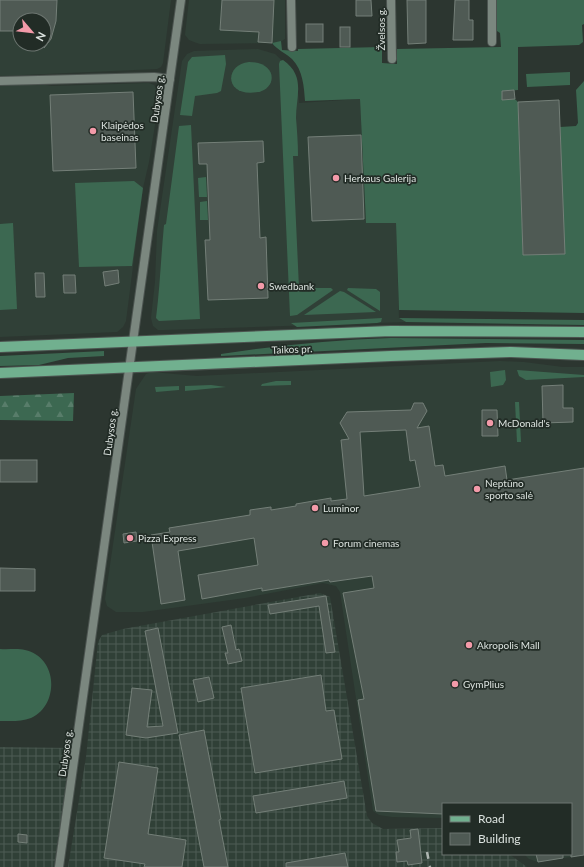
<svg xmlns="http://www.w3.org/2000/svg" width="584" height="867" font-family="Lato,sans-serif">
<style>
.built{fill:#304037;fill-rule:evenodd}
.industrial{fill:url(#industrial-grid)}
.grass{fill:#3c6851}
.forest{fill:url(#forest-firs)}
.building{fill:#4f5a54;stroke:#747f78;fill-rule:evenodd}
.lines{fill:none;stroke-linecap:round;stroke-linejoin:round}
.minor-casing{stroke:#4c5450;stroke-width:10}
.major-casing{stroke:#4c5450;stroke-width:12}
.minor{stroke:#7b877f;stroke-width:8}
.major{stroke:#71b08f;stroke-width:10}
.rail{stroke:#aeb6b1;stroke-width:2.5;stroke-dasharray:7 7;stroke-linecap:butt}
.poi-dot{fill:#f39aa9;stroke:#222c26;stroke-width:1.5}
.labels{text-anchor:middle;dominant-baseline:central;stroke-width:3.5;stroke-linejoin:round;paint-order:stroke}
.street-label{font-size:10px;fill:#dce3df;stroke:#222c26}
.poi-label{font-size:10px;fill:#dce3df;stroke:#222c26;text-anchor:start}
</style>
<defs>
<pattern id="industrial-grid" width="8" height="8" patternUnits="userSpaceOnUse"><rect width="8" height="8" fill="#304037"/><path d="M0 4h8M4 0v8" fill="none" stroke="#4d5b54"/></pattern>
<pattern id="forest-firs" width="22" height="20" patternUnits="userSpaceOnUse"><rect width="22" height="20" fill="#3c6851"/><path d="M5 1l3.5 6h-7zM16 11l3.5 6h-7z" fill="#587d6a"/></pattern>
</defs>
<rect width="100%" height="100%" fill="#2c3630"/>
<g class="built">
<path d="M0 0H171L163 63 161 67 157 69 0 76ZM20 20H44V44H20Z"/>
<polygon points="189,0 285,0 285,39 280,42 272,43 200,44 194,42 189,40 185,35"/>
<polygon points="258,49 275,54 290,68 297,81 299,103 360,99 366,223 396,222 399,318 406,322 164,330 158,330 153,326 151,318 155,282 157,231 182,61 187,54 194,51"/>
<polygon points="34,83 52,86 149,83 154,85 160,94 149,162 143,188 126,321 123,327 117,332 0,337 0,85"/>
<polygon points="500,361 524,362 563,367 584,367 584,855 538,862 529,859 524,854 571,854 571,804 443,804 443,818 392,817 379,815 373,811 340,592 336,586 323,583 245,598 143,612 116,612 107,606 105,599 136,389 146,374 152,372 197,376"/>
</g>
<g class="industrial">
<polygon points="320,593 330,597 367,816 372,823 383,829 443,828 443,854 509,854 527,867 68,867 86,757 98,642 102,635 123,629"/>
<polygon points="0,747 72,748 54,867 0,867"/>
</g>
<g class="grass">
<path d="M496 0H584V24L582 25 583 42 579 45 518 47V90L502 91V100L515 99 518 102 523 255 564 254 560 127 576 126 578 123 576 90 584 81V313L399 310 396 223H366L360 99 305 101C304 87 303 70 292 59 286 53 277 50 272 43L281 41 282 50 298 51V49L382 47V63L397 64V49L501 47 500 33 497 31Z"/>
<polygon points="225,55 226,64 221,91 217,93 195,96 192,116 180,115 188,62 192,57"/>
<path d="M283 60C306 76 296 96 296 118 297 130 298 143 298 156H293L299 288H331L333 290 297 315 290 316 279 64 280 61Z"/>
<path d="M249 62C277 62 278 88 258 92 225 98 223 65 249 62Z"/>
<polygon points="570,72 570,85 527,87 526,74"/>
<path d="M191 125 200 319 159 321 156 318C160 287 161 256 164 225L166 224 179 126Z"/>
<polygon points="206,177 207,197 199,197 198,178"/>
<polygon points="134,181 143,188 132,266 79,267 75,183"/>
<polygon points="207,201 208,220 200,220 200,202"/>
<polygon points="13,223 17,309 0,310 0,224"/>
<polygon points="348,288 376,289 380,292 380,311 347,290"/>
<polygon points="340,291 344,292 376,312 304,315"/>
<polygon points="382,318 381,322 377,323 297,327 291,323"/>
<polygon points="399,318 584,320 584,325 406,322"/>
<path d="M391 338 584 340V344L486 343 221 356V354C278 345 334 340 391 338Z"/>
<polygon points="104,351 104,356 68,358 39,365 0,366 0,356"/>
<polygon points="505,370 506,380 503,385 491,387 490,372"/>
<polygon points="517,370 584,375 584,377 526,380 519,376"/>
<polygon points="276,381 291,381 291,385 261,386 262,384"/>
<polygon points="211,385 226,387 185,391 185,386"/>
<polygon points="179,386 179,390 156,392 155,387"/>
<polygon points="515,402 519,402 521,442 517,442"/>
<path d="M0 649C8 650 17 648 25 650 58 657 60 705 31 718 21 722 10 721 0 721Z"/>
</g>
<polygon class="forest" points="74,393 73,421 0,420 0,396"/>
<g class="building">
<polygon points="0,0 57,0 56,21 51,39 44,48 44,20 20,20 20,31 0,31"/>
<polygon points="222,0 274,0 272,43 258,42 259,32 220,30"/>
<polygon points="356,0 371,0 372,16 356,16"/>
<polygon points="407,0 426,0 426,43 408,44"/>
<polygon points="455,0 469,0 469,20 473,20 473,40 453,40"/>
<rect x="306" y="24" width="17" height="18"/>
<rect x="340" y="27" width="10" height="20"/>
<polygon points="514,90 515,99 502,100 502,91"/>
<polygon points="133,92 136,168 53,171 50,95"/>
<polygon points="559,100 565,254 523,255 518,102"/>
<polygon points="361,135 364,219 312,221 308,137"/>
<polygon points="263,141 264,162 257,163 260,238 266,237 268,298 208,300 205,240 210,240 207,164 199,164 198,143"/>
<polygon points="118,270 119,283 105,286 103,272"/>
<polygon points="35,273 44,273 45,297 36,297"/>
<polygon points="63,275 75,275 76,293 64,293"/>
<polygon points="563,385 563,408 573,408 573,422 543,423 542,386"/>
<path d="M414 403H423L427 411 417 428 429 426 435 466 443 465 445 476 505 466 507 480 584 468V855L571 857V804H443V814L376 811 358 700 364 699 343 593 374 588 372 576 330 582 329 580 262 591V588L202 599 198 575 258 565 254 538 178 551 185 600 161 604 151 535 170 532 169 528 250 515V510L271 507V510L296 506V504L331 498V501L347 499 341 440 349 439 340 423 347 412 411 410ZM406 430 410 461 415 460 420 487 364 496 360 432Z"/>
<polygon points="482,410 497,410 498,436 482,436"/>
<rect x="0" y="460" width="37" height="22"/>
<polygon points="136,532 137,541 124,543 123,534"/>
<polygon points="0,568 35,569 35,591 0,591"/>
<polygon points="326,596 335,652 326,653 319,606 270,614 268,605"/>
<polygon points="231,625 236,650 239,649 242,661 228,664 225,653 228,653 222,627"/>
<polygon points="158,628 178,733 146,738 126,735 132,688 152,690 147,727 163,726 145,631"/>
<polygon points="321,675 326,711 334,710 342,759 255,773 241,688"/>
<polygon points="209,677 214,698 198,702 193,680"/>
<polygon points="204,730 221,819 219,820 228,867 204,867 179,735"/>
<polygon points="119,762 158,768 148,834 186,840 182,867 144,867 145,864 104,858"/>
<polygon points="344,781 347,798 256,813 253,796"/>
<polygon points="418,829 422,863 408,865 407,861 397,862 396,852 399,852 397,840 411,838 410,830"/>
<polygon points="18,834 27,835 27,843 18,842"/>
<polygon points="345,853 348,867 286,867 286,863"/>
<polygon points="536,854 563,854 563,858 538,862"/>
</g>
<g class="lines">
<defs>
<g id="minor">
<polyline points="291,0 292,47"/>
<polyline points="391,0 392,59"/>
<polyline points="492,0 492,42"/>
<polyline points="0,81 154,77 170,79"/>
<polyline points="59,867 181,0"/>
</g>
<g id="major">
<polyline points="0,347 391,331 584,332"/>
<polyline points="0,373 391,356 511,352 584,355"/>
</g>
</defs>
<use href="#minor" class="minor-casing"/>
<use href="#major" class="major-casing"/>
<use href="#minor" class="minor"/>
<use href="#major" class="major"/>
<polyline class="rail" points="427,852 430,867"/>
</g>
<g class="poi-dot">
<circle cx="93" cy="131" r="4"/>
<circle cx="336" cy="178" r="4"/>
<circle cx="261" cy="286" r="4"/>
<circle cx="490" cy="423" r="4"/>
<circle cx="477" cy="489" r="4"/>
<circle cx="315" cy="508" r="4"/>
<circle cx="130" cy="538" r="4"/>
<circle cx="325" cy="543" r="4"/>
<circle cx="469" cy="645" r="4"/>
<circle cx="455" cy="684" r="4"/>
</g>
<g class="labels">
<g class="street-label">
<text transform="translate(381 29) rotate(-90)">Žvelsos g.</text>
<text transform="translate(157 99) rotate(-82)">Dubysos g.</text>
<text transform="translate(292 349) rotate(-2)">Taikos pr.</text>
<text transform="translate(110 432) rotate(-82)">Dubysos g.</text>
<text transform="translate(65 753) rotate(-82)">Dubysos g.</text>
</g>
<g class="poi-label">
<text x="101" y="125">Klaipėdos<tspan x="101" dy="12">baseinas</tspan></text>
<text x="344" y="178">Herkaus Galerija</text>
<text x="269" y="286">Swedbank</text>
<text x="498" y="423">McDonald's</text>
<text x="485" y="483">Neptūno<tspan x="485" dy="12">sporto salė</tspan></text>
<text x="323" y="508">Luminor</text>
<text x="138" y="538">Pizza Express</text>
<text x="333" y="543">Forum cinemas</text>
<text x="477" y="645">Akropolis Mall</text>
<text x="463" y="684">GymPlius</text>
</g>
</g>
<rect x="442" y="803" width="130" height="52" fill="#222c26" stroke="#6c7570"/>
<rect x="450" y="816" width="20" height="6" fill="#71b08f" stroke="#6c7570"/>
<text x="478" y="823" font-size="12" fill="#dce3df">Road</text>
<rect x="450" y="833" width="20" height="12" fill="#4f5a54" stroke="#6c7570"/>
<text x="478" y="843" font-size="12" fill="#dce3df">Building</text>
<g transform="translate(32 32) rotate(118)"><circle r="19" fill="#222c26" stroke="#6c7570"/>
<path d="M0-3L7 15L0 10L-7 15Z" fill="#f39aa9"/>
<text y="-6" font-size="11" font-weight="bold" text-anchor="middle" fill="#dce3df">N</text>
</g>
</svg>
